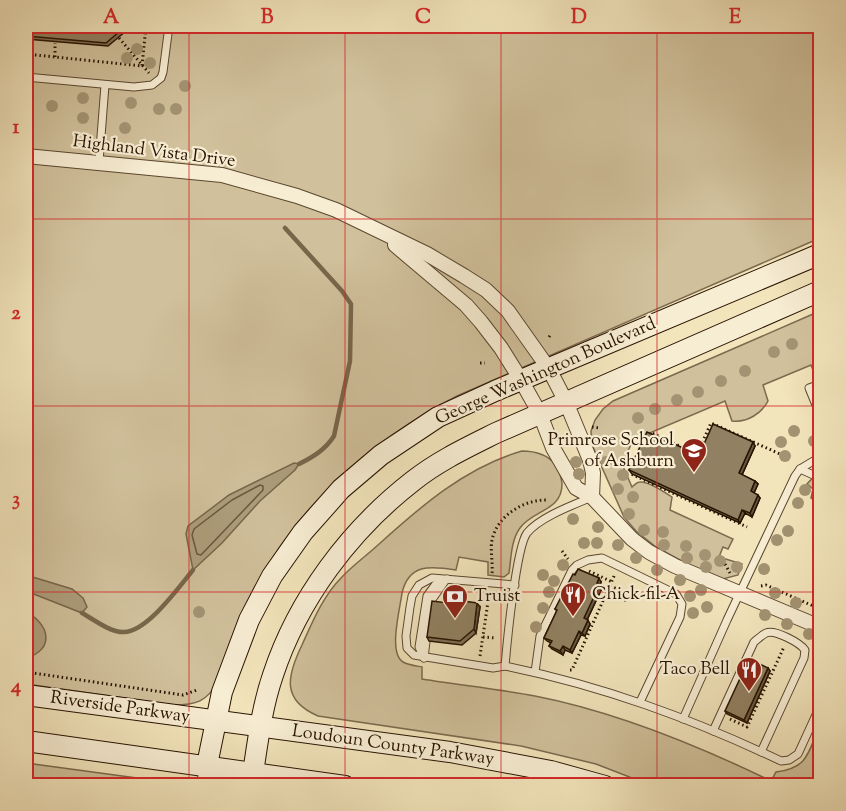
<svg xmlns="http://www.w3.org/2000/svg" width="846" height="811" font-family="'Sorts Mill Goudy',serif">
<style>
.green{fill:#d0c09b;stroke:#7c6a4e;stroke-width:1.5}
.water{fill:#ad9d7b;stroke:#78664a;stroke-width:1.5}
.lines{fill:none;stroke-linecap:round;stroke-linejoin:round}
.shore{stroke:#6a583e;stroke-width:1.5}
.stream{stroke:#78664a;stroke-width:4.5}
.lane-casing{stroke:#5a472f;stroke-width:9}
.street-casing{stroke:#5a472f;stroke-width:16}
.secondary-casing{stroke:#281300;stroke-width:22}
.path{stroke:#281300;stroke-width:3;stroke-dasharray:1.5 3;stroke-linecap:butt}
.lane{stroke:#f7edd3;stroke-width:7}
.street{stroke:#f7edd3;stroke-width:14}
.secondary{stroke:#f7edd3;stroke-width:20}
.tree{fill:#a39372}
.wall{fill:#7d6e53;stroke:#281300;stroke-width:1.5}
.shaded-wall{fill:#665a44;stroke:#281300;stroke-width:1.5}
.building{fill:#918061;stroke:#281300;stroke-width:1.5}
.grid{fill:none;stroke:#d62828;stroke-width:1.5;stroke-opacity:0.55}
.labels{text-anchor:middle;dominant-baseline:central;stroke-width:4.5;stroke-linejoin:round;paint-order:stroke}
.street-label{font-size:18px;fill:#281300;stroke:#f7edd3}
.poi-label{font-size:18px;fill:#281300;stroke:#f7edd3;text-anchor:end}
.neatline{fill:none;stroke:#d62828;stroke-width:2}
.grid-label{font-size:20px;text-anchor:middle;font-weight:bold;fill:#d62828}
</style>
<rect width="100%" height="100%" fill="#f2e4bb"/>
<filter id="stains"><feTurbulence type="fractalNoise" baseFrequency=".00333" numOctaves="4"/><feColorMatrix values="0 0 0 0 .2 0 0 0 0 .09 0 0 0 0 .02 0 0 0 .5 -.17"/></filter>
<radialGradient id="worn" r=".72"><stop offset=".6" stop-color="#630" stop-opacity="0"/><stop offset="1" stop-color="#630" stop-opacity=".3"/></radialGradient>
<g class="green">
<path d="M26 26H820V238L457 396C372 440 294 507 252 595 239 623 229 652 218 681 207 702 196 705 173 705L26 684Z"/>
<path d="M820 311V388L811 365 763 385 768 401C762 413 747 423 732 421L725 401 633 440 622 464 632 487C634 485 637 482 640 482 647 481 666 493 672 497L670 510 733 539 728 549 723 547 719 557 742 564 738 575 723 579 689 565 656 547 636 531 624 517 592 445 591 431 595 420 603 409 613 401Z"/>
<path d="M522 451C535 451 547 454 556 465 559 470 561 477 562 483 563 511 532 510 520 528 511 540 511 559 509 573L504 577 488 575V562L459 557 456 570C431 566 409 563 402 593 400 609 388 653 403 662 408 665 417 666 422 667V679C459 685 497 689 535 696 617 712 697 745 771 781L776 772C809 768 808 752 820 725V785H650L596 764 521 746 318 716C281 700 287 676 302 645 312 623 323 596 341 578 352 566 366 556 378 545 421 506 466 467 522 451Z"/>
<polygon points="820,470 820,502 811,498 813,489 807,484"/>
<polygon points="26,763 174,783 181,785 26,785"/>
</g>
<g class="water">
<polygon points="294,463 299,464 295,470 260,501 222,543 193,570 186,534 188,526 229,495"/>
<polygon points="26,575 72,589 83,598 87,607 82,613 26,591"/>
<path d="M26 612C50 624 55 650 26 658Z"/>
</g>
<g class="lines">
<polygon class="shore" points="260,485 263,486 263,490 201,555 197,554 192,535 194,529 232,500"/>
<g class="stream">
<path d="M285 228 342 291 351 304 350 361 334 436C325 450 313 457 299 464"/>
<path d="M82 613C93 619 111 633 124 632 147 632 179 587 193 570"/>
</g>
<defs>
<g id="lane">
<polyline points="26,77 134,87 152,85 161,78 163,72 169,26"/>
<polyline points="99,162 105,85"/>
<polyline points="820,384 809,388 820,415"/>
<polyline points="800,469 820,478"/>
<path d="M592 497C573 505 540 517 527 533 516 548 507 643 505 666 603 686 690 718 781 761L789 760 798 754 820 706"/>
<polyline points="424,658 419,647 427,596 435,585 447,579"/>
<polyline points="424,658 431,601 445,581"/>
<polyline points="505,666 493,668 414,655 407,648 406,636 410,607 412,596 419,585 432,578 515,585"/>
<polyline points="535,672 540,636 572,570 577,565 588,560 602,558 676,594 682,604 680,617 640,702"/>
<polyline points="683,719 727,620 795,476 800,469 820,457"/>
<path d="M713 731 754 642C758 639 762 635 766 633 775 629 800 643 805 650L804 658 761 752"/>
</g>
<g id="street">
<polyline points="26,156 222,175 297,196 336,210 427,254 464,276 486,290 508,311 549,369 566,402 590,460 593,473 592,497"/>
<polyline points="395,245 466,305 481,322 501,348 521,380 540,414 553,448 576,488 592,497 632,539 649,552 675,566 820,627"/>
<polyline points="204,786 207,765"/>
</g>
<g id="secondary">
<polyline points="26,695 450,752 551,771 605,786"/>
<polyline points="26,741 345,786"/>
<polyline points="207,765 222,692 249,620 272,576 303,532 341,489 381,455 438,417 495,391 820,254"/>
<path d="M253 773C258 740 262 707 273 675 298 599 350 530 413 481 438 461 468 447 496 433L820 291"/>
</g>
</defs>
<use href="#lane" class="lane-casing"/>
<use href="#street" class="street-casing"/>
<use href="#secondary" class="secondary-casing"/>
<g class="path">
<polyline points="119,38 149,73"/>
<polyline points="26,54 142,66 146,26"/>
<polyline points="55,57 55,43"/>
<polyline points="549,337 551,334"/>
<polyline points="480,363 485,363"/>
<polyline points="592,427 599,428"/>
<polyline points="649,435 652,433 688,450 691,445 697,447 701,445 711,423 780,454"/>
<polyline points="633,471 631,474 747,527"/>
<polyline points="562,551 568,559"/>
<polyline points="725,564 730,573"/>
<polyline points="589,571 612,582"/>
<path d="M492 573C493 562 490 550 492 540 497 516 523 500 546 500"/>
<polyline points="610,586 622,591 627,604"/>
<polyline points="761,586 766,585 820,609"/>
<polyline points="483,637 496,638"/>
<polyline points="480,656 489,595"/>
<polyline points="570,670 572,670 615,574"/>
<polyline points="26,672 183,695 197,690"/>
<polyline points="730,719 747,727 784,647"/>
</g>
<use href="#lane" class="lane"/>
<use href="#street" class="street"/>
<use href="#secondary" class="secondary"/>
</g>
<g class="tree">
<circle cx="137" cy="49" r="6"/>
<circle cx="127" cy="58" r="6"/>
<circle cx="150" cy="63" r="6"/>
<circle cx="185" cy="86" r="6"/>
<circle cx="83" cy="98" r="6"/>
<circle cx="131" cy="103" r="6"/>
<circle cx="52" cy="106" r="6"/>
<circle cx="159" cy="109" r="6"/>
<circle cx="176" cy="109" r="6"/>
<circle cx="83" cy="118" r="6"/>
<circle cx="125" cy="128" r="6"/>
<circle cx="792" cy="344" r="6"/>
<circle cx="774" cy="352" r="6"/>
<circle cx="745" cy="371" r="6"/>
<circle cx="721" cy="381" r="6"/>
<circle cx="698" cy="392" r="6"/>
<circle cx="677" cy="400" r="6"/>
<circle cx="655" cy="409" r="6"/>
<circle cx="638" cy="418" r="6"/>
<circle cx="794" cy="431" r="6"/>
<circle cx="814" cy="441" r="6"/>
<circle cx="781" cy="442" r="6"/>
<circle cx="785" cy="456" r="6"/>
<circle cx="576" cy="462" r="6"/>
<circle cx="606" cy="462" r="6"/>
<circle cx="579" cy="474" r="6"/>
<circle cx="623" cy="475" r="6"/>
<circle cx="618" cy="489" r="6"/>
<circle cx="805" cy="490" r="6"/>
<circle cx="633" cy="497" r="6"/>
<circle cx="798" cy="503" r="6"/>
<circle cx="629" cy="514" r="6"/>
<circle cx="573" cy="519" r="6"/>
<circle cx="598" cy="527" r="6"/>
<circle cx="644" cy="530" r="6"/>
<circle cx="788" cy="531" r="6"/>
<circle cx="663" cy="532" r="6"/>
<circle cx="777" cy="540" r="6"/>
<circle cx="584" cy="543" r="6"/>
<circle cx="597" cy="543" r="6"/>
<circle cx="618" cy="545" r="6"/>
<circle cx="664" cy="545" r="6"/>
<circle cx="686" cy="546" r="6"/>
<circle cx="705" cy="555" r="6"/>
<circle cx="636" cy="558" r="6"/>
<circle cx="687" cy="558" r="6"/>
<circle cx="720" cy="561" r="6"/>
<circle cx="563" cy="565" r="6"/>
<circle cx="706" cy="567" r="6"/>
<circle cx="737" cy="567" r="6"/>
<circle cx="764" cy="569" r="6"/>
<circle cx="657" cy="570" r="6"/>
<circle cx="543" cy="575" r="6"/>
<circle cx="680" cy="580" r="6"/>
<circle cx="554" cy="581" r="6"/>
<circle cx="701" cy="590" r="6"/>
<circle cx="549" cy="592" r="6"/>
<circle cx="775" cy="593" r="6"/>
<circle cx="690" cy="596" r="6"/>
<circle cx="796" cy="603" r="6"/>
<circle cx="707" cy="607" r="6"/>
<circle cx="543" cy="608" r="6"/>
<circle cx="199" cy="612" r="6"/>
<circle cx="693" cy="613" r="6"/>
<circle cx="765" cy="615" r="6"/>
<circle cx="787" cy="624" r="6"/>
<circle cx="536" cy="627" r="6"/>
<circle cx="809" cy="634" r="6"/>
</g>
<g class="wall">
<polygon points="26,26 132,26 108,46 26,39"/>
<polygon points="753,442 755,446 742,475 755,481 758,484 754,493 760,498 752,517 745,513 740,523 632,474 629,470"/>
<polygon points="601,582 600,585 602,588 587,620 590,624 585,636 581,635 572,653 565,650 563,655 552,649 549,646 551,643 547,641 544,638 557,611 555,609"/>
<polygon points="480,607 476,633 462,645 429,641 427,637"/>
<polygon points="768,668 770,671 747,723 727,714 725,711"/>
</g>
<g class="shaded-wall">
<polygon points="753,442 755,446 741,477 739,473"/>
<polygon points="755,481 758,484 753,495 751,491"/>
<polygon points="758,495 760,498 752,517 750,513"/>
<polygon points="742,510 745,513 740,523 738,520"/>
<polygon points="599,578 601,582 600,585 602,588 586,622 584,618"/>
<polygon points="477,603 480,607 476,633 474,629"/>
<polygon points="588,620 590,624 585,636 582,633"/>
<polygon points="579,631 581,635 572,653 570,650"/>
<polygon points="563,646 565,650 563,655 560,651"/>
<polygon points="768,668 770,671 747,723 744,720"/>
</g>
<g class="building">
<polygon points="26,26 126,26 106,43 26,36"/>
<polygon points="713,424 753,442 739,473 755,481 751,491 758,495 750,513 742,510 738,520 629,470 647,432 699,455"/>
<polygon points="578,569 599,578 597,583 600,584 584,618 588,620 582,633 579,631 570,650 563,646 560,651 549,646 552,641 544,638 557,610 555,609 559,601 573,574 575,575"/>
<polygon points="449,599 477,603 474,629 460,641 427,637 432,601 448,603"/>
<polygon points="749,659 768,668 744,720 725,711"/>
</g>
<path class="grid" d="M189 26V786M345 26V786M501 26V786M657 26V786M26 219H820M26 406H820M26 592H820"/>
<defs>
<symbol id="school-pin" viewBox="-11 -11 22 30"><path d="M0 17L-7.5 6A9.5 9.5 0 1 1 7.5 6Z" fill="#8f2418" stroke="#f7edd3"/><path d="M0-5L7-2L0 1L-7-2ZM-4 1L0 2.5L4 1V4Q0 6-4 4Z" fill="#fff"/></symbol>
<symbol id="restaurant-pin" viewBox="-11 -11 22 30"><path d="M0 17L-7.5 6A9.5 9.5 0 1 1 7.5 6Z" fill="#8f2418" stroke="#f7edd3"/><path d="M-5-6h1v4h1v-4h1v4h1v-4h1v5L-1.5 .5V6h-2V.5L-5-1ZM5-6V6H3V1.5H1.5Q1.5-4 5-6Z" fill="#fff"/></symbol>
<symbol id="bank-pin" viewBox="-11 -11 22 30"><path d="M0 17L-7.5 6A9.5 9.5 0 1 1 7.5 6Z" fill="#8f2418" stroke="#f7edd3"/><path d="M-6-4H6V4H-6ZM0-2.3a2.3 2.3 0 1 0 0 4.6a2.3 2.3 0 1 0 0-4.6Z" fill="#fff"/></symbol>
</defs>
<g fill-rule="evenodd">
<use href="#school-pin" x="679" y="436" width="30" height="40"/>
<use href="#restaurant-pin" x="558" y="580" width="30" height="40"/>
<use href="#bank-pin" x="440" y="582" width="30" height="40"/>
<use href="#restaurant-pin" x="734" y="655" width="30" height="40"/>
</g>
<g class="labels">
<g class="street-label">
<text transform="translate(154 152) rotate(7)">Highland Vista Drive</text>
<text transform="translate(546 372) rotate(-24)">George Washington Boulevard</text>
<text transform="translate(120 708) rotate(8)">Riverside Parkway</text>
<text transform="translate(393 746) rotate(8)">Loudoun County Parkway</text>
</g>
<g class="poi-label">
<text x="674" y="441">Primrose School<tspan x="674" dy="21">of Ashburn</tspan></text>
<text x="592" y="595" text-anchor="start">Chick-fil-A</text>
<text x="474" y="597" text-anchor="start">Truist</text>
<text x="730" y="670">Taco Bell</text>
</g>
</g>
<rect width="846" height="811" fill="none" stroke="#f2e4bb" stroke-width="66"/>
<rect x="33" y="33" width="780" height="745" class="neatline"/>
<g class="grid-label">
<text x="111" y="23">A</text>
<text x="267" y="23">B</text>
<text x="423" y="23">C</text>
<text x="579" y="23">D</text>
<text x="735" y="23">E</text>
<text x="16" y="133">1</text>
<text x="16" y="319">2</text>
<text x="16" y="505">3</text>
<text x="16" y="692">4</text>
</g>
<rect width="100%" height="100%" filter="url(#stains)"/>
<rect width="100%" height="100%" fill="url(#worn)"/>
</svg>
